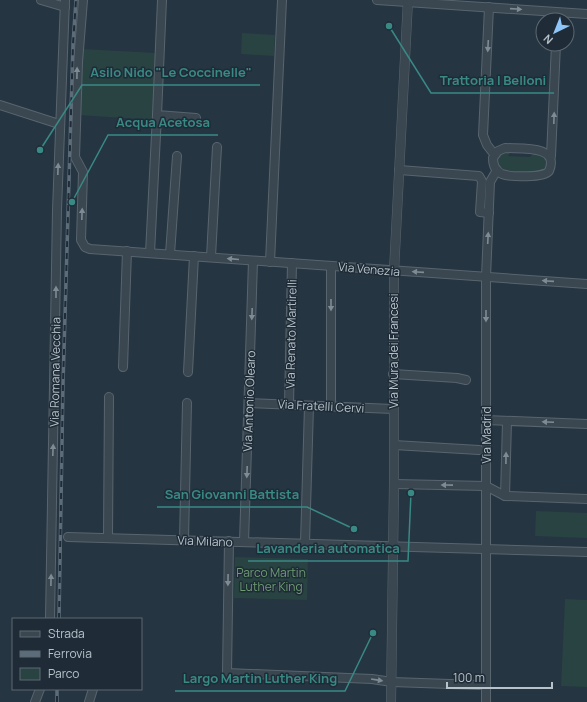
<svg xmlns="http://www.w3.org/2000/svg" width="587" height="702" font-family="Manrope,sans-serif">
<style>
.green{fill:#284342}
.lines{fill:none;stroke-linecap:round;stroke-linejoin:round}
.minor-casing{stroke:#58656f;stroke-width:10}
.tertiary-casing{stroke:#58656f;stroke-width:10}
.minor{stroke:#3a4751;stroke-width:8}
.tertiary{stroke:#3a4751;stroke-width:9}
.rail-casing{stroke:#5c6c78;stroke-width:3.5}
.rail{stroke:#1f2c37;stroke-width:2;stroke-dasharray:6;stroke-linecap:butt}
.oneway{fill:#7f8b94}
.labels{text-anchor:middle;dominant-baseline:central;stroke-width:3;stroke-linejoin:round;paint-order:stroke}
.street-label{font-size:12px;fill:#b7c2cb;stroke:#1f2c37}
.park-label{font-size:12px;fill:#6e9c73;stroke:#1f2c37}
.leader{fill:none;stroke:#398985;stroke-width:1.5}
.callout-dot{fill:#398985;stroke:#1f2c37;stroke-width:1.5}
.callout-label{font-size:13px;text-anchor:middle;font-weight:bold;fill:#398985;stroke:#1f2c37;stroke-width:3;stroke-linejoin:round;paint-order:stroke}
</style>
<rect width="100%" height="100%" fill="#263542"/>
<g class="green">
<polygon points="242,33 275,35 274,56 241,54"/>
<polygon points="82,49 156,53 154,120 79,115"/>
<path d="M505 152H511L508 156 530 157 534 153C541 154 545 157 549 163L541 173C524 173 504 177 495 160L499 155Z"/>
<polygon points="536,511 587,513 587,538 535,536"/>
<polygon points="235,557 308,559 307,600 234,598"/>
<polygon points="565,599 587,600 587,687 561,686"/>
</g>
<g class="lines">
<defs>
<g id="minor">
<polyline points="41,0 65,7"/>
<polyline points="83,0 78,62 75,157 83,172 81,240 85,247 90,249 587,284"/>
<polyline points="162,0 157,115 196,118"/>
<polyline points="377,0 587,14"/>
<polyline points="489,7 483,135 487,145 494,154"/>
<polyline points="0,105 59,124"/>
<path d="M505 148C522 149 560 145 549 171 544 178 510 177 502 174 495 171 493 164 493 158L498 151Z"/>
<polyline points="551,156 556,44"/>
<polyline points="399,170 479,176 482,181 480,212 489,213"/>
<polyline points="150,253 157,115"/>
<polyline points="170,254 177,156"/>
<polyline points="211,257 217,147"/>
<polyline points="270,262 282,0"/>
<polyline points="331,266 331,407"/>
<polyline points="123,367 127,251"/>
<polyline points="188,372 194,256"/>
<polyline points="393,374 457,378 466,380"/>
<polyline points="249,403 393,409"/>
<polyline points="289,405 292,263"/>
<polyline points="486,420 587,424"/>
<polyline points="394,445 479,450"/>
<polyline points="394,484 486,486 505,496 587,499"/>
<polyline points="505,496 507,421"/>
<polyline points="68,537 587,552"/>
<polyline points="108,538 109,397"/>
<polyline points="184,540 187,403"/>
<polyline points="229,541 227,673 372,679 392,682 479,685"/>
<polyline points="244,542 253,261"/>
<polyline points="305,543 309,406"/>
<polyline points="50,619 57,210 65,0"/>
<polyline points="35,702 40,689"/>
<polyline points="89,702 93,689"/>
<polyline points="486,702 486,277 490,182 497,170"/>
</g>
<polyline id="tertiary" points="391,702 394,484 394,271 408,0"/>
</defs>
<use href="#minor" class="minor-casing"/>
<use href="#tertiary" class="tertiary-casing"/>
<use href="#minor" class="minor"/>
<use href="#tertiary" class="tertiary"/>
<defs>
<g id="rail">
<polyline points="59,619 63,384 73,44 76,0"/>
<polyline points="57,702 57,689"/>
</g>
</defs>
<use href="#rail" class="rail-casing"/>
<use href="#rail" class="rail"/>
</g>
<defs><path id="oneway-solid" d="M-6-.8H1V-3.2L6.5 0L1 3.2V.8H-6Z"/></defs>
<g class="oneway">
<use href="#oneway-solid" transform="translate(516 9) rotate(4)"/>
<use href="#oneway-solid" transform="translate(488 46) rotate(93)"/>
<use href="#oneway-solid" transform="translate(77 73) rotate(-89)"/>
<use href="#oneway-solid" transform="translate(554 118) rotate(-88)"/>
<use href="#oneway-solid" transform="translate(58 169) rotate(-88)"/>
<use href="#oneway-solid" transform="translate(82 214) rotate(-88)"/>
<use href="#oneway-solid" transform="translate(488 238) rotate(-87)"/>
<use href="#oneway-solid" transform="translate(233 259) rotate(-175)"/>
<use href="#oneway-solid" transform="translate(418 272) rotate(-176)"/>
<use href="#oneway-solid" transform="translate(548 281) rotate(-176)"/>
<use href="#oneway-solid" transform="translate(56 292) rotate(-90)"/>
<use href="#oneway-solid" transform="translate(331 305) rotate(90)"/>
<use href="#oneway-solid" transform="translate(252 314) rotate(92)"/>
<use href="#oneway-solid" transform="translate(486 316) rotate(90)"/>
<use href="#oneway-solid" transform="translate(548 422) rotate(-178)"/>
<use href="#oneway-solid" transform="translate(53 450) rotate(-88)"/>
<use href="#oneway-solid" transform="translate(506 458) rotate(-89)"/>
<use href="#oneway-solid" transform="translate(247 472) rotate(92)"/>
<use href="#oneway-solid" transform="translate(447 485) rotate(-179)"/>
<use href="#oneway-solid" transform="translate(51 580) rotate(-89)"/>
<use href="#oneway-solid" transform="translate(228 580) rotate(91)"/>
<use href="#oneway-solid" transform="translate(377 680) rotate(9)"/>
</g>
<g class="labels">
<g class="street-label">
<text transform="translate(369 269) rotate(5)">Via Venezia</text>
<text transform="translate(291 334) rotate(-89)">Via Renato Martirelli</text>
<text transform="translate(393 351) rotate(-90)">Via Mura dei Francesi</text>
<text transform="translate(55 372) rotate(-89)">Via Romana Vecchia</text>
<text transform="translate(249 401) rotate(-88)">Via Antonio Olearo</text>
<text transform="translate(321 406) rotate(3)">Via Fratelli Cervi</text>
<text transform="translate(486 435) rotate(-90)">Via Madrid</text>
<text transform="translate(205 541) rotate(2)">Via Milano</text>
</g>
<g class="park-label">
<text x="271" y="572">Parco Martin<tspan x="271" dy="14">Luther King</tspan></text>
</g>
</g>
<path class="leader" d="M40 150L82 85H260M389 26L431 93H554M72 202L108 135H218M354 529L307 507H157M411 493L408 561H248M373 633L345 691H175"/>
<g class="callout-dot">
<circle cx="40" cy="150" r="4"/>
<circle cx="389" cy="26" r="4"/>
<circle cx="72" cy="202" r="4"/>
<circle cx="354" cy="529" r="4"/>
<circle cx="411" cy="493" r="4"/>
<circle cx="373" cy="633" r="4"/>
</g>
<g class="callout-label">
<text x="171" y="77">Asilo Nido "Le Coccinelle"</text>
<text x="493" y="85">Trattoria I Belloni</text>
<text x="163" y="127">Acqua Acetosa</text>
<text x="232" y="499">San Giovanni Battista</text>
<text x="328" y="553">Lavanderia automatica</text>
<text x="260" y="683">Largo Martin Luther King</text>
</g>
<rect x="12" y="618" width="130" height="72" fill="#1f2c37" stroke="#5c6872"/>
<rect x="20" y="631" width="20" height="6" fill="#3a4751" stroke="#5c6872"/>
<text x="48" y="638" font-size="12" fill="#b7c2cb">Strada</text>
<rect x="20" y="651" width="20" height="6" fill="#5c6c78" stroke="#5c6872"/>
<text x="48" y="658" font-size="12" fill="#b7c2cb">Ferrovia</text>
<rect x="20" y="668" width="20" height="12" fill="#284342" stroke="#5c6872"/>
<text x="48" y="678" font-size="12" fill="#b7c2cb">Parco</text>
<g transform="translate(555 32) rotate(223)"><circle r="19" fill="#1f2c37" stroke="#5c6872"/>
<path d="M0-3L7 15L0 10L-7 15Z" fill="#8fc6f9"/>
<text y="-6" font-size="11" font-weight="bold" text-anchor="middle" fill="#b7c2cb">N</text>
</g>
<path d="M447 682v6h105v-6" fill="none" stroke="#b7c2cb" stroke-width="2"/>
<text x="453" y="682" font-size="12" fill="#b7c2cb" stroke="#1f2c37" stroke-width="3" paint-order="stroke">100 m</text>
</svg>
